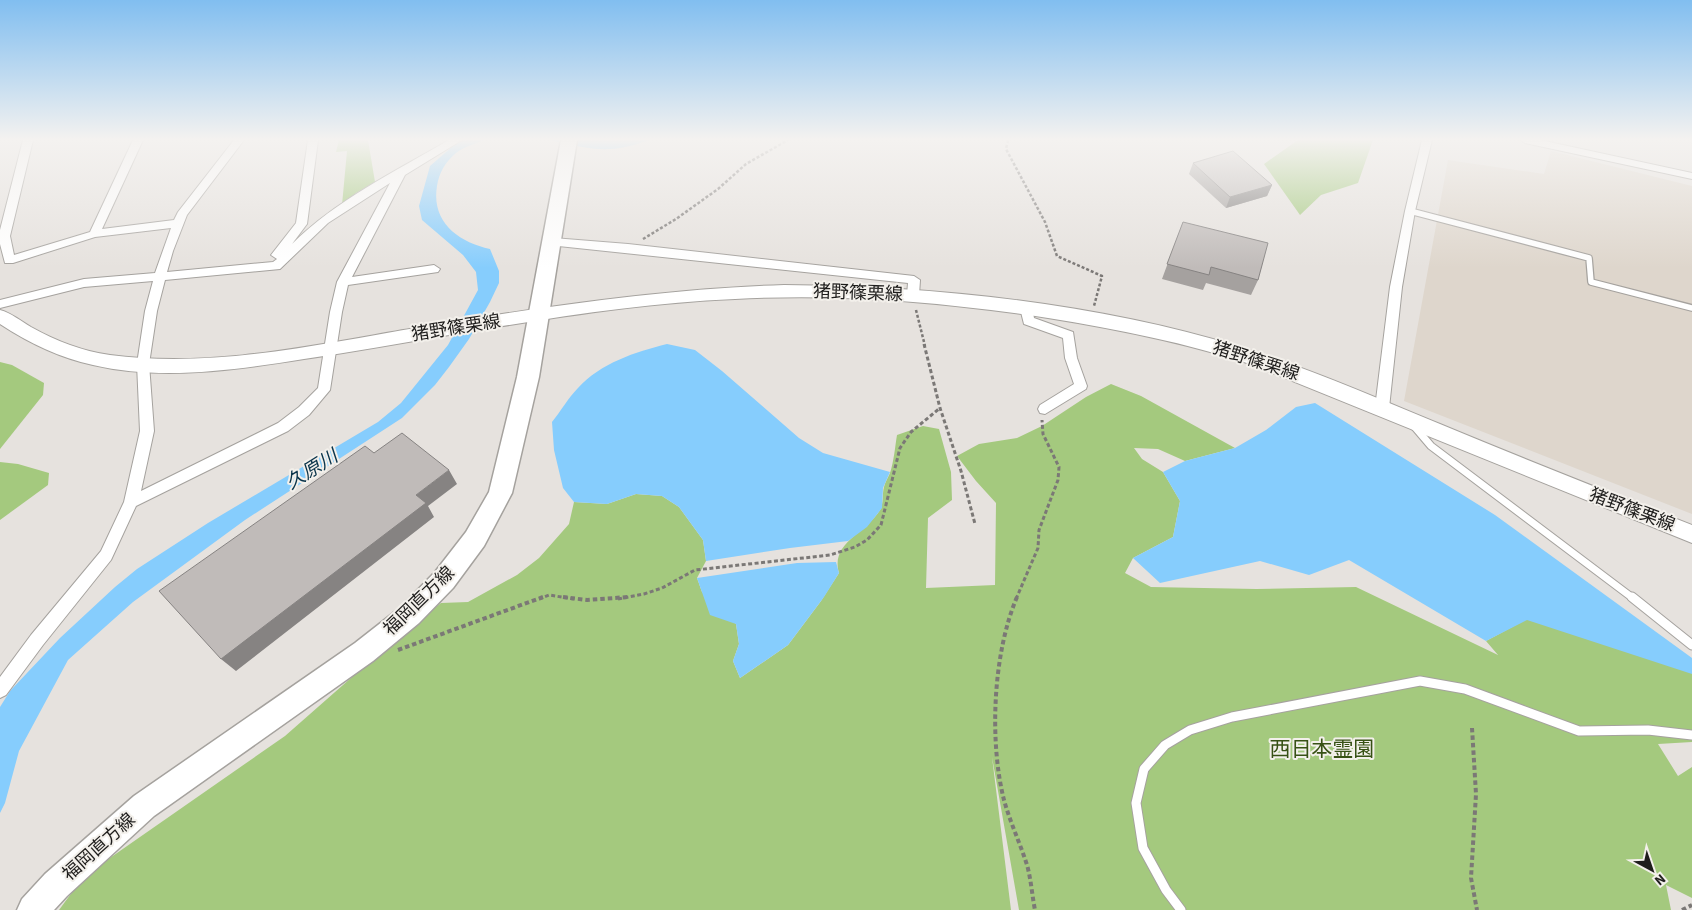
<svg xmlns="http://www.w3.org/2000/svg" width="1692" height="910" font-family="'Source Sans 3','Noto Sans JP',sans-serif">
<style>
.built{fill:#ded6cc}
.green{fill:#a4c97e}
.water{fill:#86cdfd}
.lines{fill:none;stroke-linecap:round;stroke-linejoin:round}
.lane-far2-casing{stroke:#a5a29e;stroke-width:8}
.lane-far1-casing{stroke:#a5a29e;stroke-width:9}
.lane-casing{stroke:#a5a29e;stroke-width:11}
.street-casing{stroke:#a5a29e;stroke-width:2}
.secondary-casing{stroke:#a5a29e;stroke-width:2}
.primary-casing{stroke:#a5a29e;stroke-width:3}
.path-far2{stroke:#7b7876;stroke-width:2.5;stroke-dasharray:3 2;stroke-linecap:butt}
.path-far1{stroke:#7b7876;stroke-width:3;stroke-dasharray:4 2.5;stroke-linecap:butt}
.path{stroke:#7b7876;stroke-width:4;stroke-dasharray:4.5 3;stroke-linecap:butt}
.lane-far2{stroke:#fff;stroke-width:5.5}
.lane-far1{stroke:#fff;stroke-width:7}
.lane{stroke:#fff;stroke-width:9}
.street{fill:#fff;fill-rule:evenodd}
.secondary{fill:#fff;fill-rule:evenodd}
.primary{fill:#fff;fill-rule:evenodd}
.wall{fill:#a5a19f}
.shaded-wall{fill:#868382}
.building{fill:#c0bbb9;stroke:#868382}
.labels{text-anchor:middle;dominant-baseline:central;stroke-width:4;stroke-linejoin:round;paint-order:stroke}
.street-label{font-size:18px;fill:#1e1d1c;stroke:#f3f0eb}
.water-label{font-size:19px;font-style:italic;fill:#09334a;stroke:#f3f0eb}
.near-park-label{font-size:21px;fill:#375115;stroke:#f3f0eb}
</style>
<rect width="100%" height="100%" fill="#e6e2de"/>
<polygon class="built" points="1551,151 1692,186 1692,514 1404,401 1448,160 1544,174"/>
<g class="green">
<polygon points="339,140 368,140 375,182 356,193 342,205 347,151 336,152"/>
<polygon points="1298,140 1373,140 1358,183 1321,195 1300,215 1264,164"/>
<polygon points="0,362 12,365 44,383 43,395 0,449"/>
<path d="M1111 384 1141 396 1235 448 1185 461 1158 449 1134 448 1142 459 1163 472 1180 501 1173 537 1133 558 1125 573 1151 587 1256 589 1356 587 1498 655 1486 641 1527 619 1692 673V742L1658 744 1678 776 1692 767V898L1666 885 1671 910H1019L992 757 1011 910H59L84 876 285 736 401 634 441 603 468 602 517 575 539 558 569 524 574 502 607 504 636 494 662 496 679 507 703 540 706 561 697 578 702 592 736 624 739 644 733 661 740 678 788 645 821 601 839 573C830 543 866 533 880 510 884 503 882 494 884 487 885 482 888 478 890 473 894 461 895 447 897 435L923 426 939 429 951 472 952 500 928 518 926 588 995 585 996 503 976 481 957 456 979 444 1017 438 1042 426 1086 397Z"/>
<polygon points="0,462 18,464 49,473 48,485 0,520"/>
</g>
<g class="water">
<path d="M464 140H484C475 144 463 147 456 153 445 162 439 173 437 186 431 222 458 242 490 249L499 271V283L490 302 469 339 449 367 435 385 402 418 245 520 133 602 68 660 19 751 5 803 0 813V707L10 691 60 638 115 587 137 569 208 523 378 422 401 403 448 345 478 290 476 272 463 255 422 220 419 206 430 166 453 146Z"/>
<path d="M549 140H649C609 155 590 149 549 140Z"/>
<path d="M667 344 695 350 722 371 799 438 823 453 890 472 883 488 882 508 867 527 848 541 790 548 706 561 703 540 679 507 662 496 636 494 607 504 574 502 563 488 554 450 552 422C561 411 568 398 578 388 601 363 635 352 667 344Z"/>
<polygon points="1315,403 1495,515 1692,658 1692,674 1527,620 1486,641 1349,560 1309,575 1260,561 1160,583 1133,558 1173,537 1180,501 1163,472 1185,461 1235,448 1266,430 1296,407"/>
<polygon points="836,562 839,573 824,597 788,645 740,678 733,661 739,644 736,624 710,615 697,578 797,563"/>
</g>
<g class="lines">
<defs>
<polyline id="lane-far2" points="1410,211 1589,258 1591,282 1692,308"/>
<polyline id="lane-far1" points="1414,426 1431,446 1634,599"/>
<g id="lane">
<polyline points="1632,597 1692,645"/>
<polyline points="1181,910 1166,890 1143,848 1136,803 1144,769 1165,745 1190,730 1232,717 1420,681 1465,689 1579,731 1648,730 1692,735"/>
</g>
<g id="street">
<path d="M23 140H33L10 236 14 255 90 232 133 140H143L102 229 174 220 178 212 234 140H244L187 215 173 251 167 272 273 262 277 259 271 255 296 223 308 140H318L307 224 292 244C336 200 396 171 449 140H462L405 175 352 277 434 265 440 269 438 272 348 285 342 312 330 390 309 415 288 431 136 506 111 560 43 645 6 695 0 698V677L31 635 101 551 124 502 140 431 137 364 145 311 153 281 84 287 0 308V300L84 279 155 273 171 228 95 237 13 263H5L0 244V230ZM390 183 337 282 330 312 318 388 299 407 278 423 141 491 154 431 149 364 157 311 165 280 280 269 328 223Z"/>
<polygon points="1422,140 1432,140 1415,211 1402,287 1389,408 1387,412 1377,412 1375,408 1390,287 1405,211"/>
<polygon points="1520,140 1540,140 1692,173 1692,179 1525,143"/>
<polygon points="553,238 628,244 914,276 920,280 919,295 913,299 909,298 907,295 908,283 549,245 547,242"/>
<polygon points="1026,304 1032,308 1034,318 1073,332 1077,358 1087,386 1086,389 1045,414 1040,413 1038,409 1040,405 1074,384 1065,358 1063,338 1024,324 1020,308"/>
</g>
<path id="secondary" d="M784 285C934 286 1097 303 1240 347 1308 368 1374 397 1440 424 1524 459 1608 492 1692 525V543L1253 365C1187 343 1117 329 1048 318 944 302 840 293 735 299 639 303 544 319 449 335 401 343 352 352 304 359 236 370 161 381 93 365 60 358 29 343 0 324V310C11 313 21 321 31 327 56 341 82 351 110 355 213 369 320 344 421 327 542 307 662 289 784 285Z"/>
<polygon id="primary" points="561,140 577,140 539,377 512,493 484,546 453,588 419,623 373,661 154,816 67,896 54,910 17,910 22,899 45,874 134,796 355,643 401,607 435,572 466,532 489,492 517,377"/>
</defs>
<use href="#lane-far2" class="lane-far2-casing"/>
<use href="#lane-far1" class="lane-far1-casing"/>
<use href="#lane" class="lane-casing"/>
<use href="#street" class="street-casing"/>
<use href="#secondary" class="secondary-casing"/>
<use href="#primary" class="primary-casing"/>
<g class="path-far2">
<polyline points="1008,140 1006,149 1045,222 1057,256 1102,276 1094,306"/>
<polyline points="643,239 676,219 718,189 746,164 788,140"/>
<polyline points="916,310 925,346"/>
</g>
<g class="path-far1">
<polyline points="924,344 940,408 961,471 975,524"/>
<polyline points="539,599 549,595 574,599"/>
<polyline points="618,599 644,594 662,588 695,570 830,555 855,547 867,540 881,525 900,448 911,432 940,408"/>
<polyline points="1016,599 1038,548 1039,530 1058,480 1059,467 1043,434 1042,420"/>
</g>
<g class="path">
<polyline points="563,597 587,600 628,597"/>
<path d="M1017 597C993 653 989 741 1004 800 1010 822 1020 843 1027 865 1031 879 1032 895 1035 910"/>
<polyline points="398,650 543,597"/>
<polyline points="1472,728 1476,794 1471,878 1477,910"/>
<polyline points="1682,910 1692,905"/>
</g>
<use href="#lane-far2" class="lane-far2"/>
<use href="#lane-far1" class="lane-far1"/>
<use href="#lane" class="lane"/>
<use href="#street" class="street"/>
<use href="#secondary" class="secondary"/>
<use href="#primary" class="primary"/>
</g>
<g class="wall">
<polygon points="1193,163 1272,185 1267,196 1226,208 1189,174"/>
<polygon points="1183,222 1258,280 1251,295 1206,283 1203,290 1162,279"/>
</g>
<g class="shaded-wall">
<polygon points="1272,185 1267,196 1226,208 1230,197"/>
<polygon points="449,470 457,484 428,506 434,517 236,671 221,659 416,495"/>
</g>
<g class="building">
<polygon points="1233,151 1272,185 1230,197 1193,163"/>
<polygon points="1183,222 1268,243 1258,280 1211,267 1209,275 1167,264"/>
<polygon points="402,433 449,470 416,495 426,503 221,659 159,591 365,446 374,453"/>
</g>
<linearGradient id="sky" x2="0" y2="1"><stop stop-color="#81bef0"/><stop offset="0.52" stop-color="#f4f2f0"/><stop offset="1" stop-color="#f4f2f0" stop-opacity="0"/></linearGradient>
<rect width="1692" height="268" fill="url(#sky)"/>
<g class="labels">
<g class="street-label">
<text transform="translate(858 293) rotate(2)">猪野篠栗線</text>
<text transform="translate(456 328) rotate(-9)">猪野篠栗線</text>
<text transform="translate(1256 361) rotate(18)">猪野篠栗線</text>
<text transform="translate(1632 510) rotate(21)">猪野篠栗線</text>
<text transform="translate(419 601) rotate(-44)">福岡直方線</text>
<text transform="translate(99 847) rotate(-42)">福岡直方線</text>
</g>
<g class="water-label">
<text transform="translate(312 470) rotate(-32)">久原川</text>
</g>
<g class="near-park-label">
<text x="1322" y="749">西日本霊園</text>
</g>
</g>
<g transform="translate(1652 870) rotate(140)" stroke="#f3f0eb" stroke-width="4" paint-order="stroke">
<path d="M0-4L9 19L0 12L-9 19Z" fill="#1e1d1c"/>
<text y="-8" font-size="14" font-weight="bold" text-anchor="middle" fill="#1e1d1c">N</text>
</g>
</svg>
